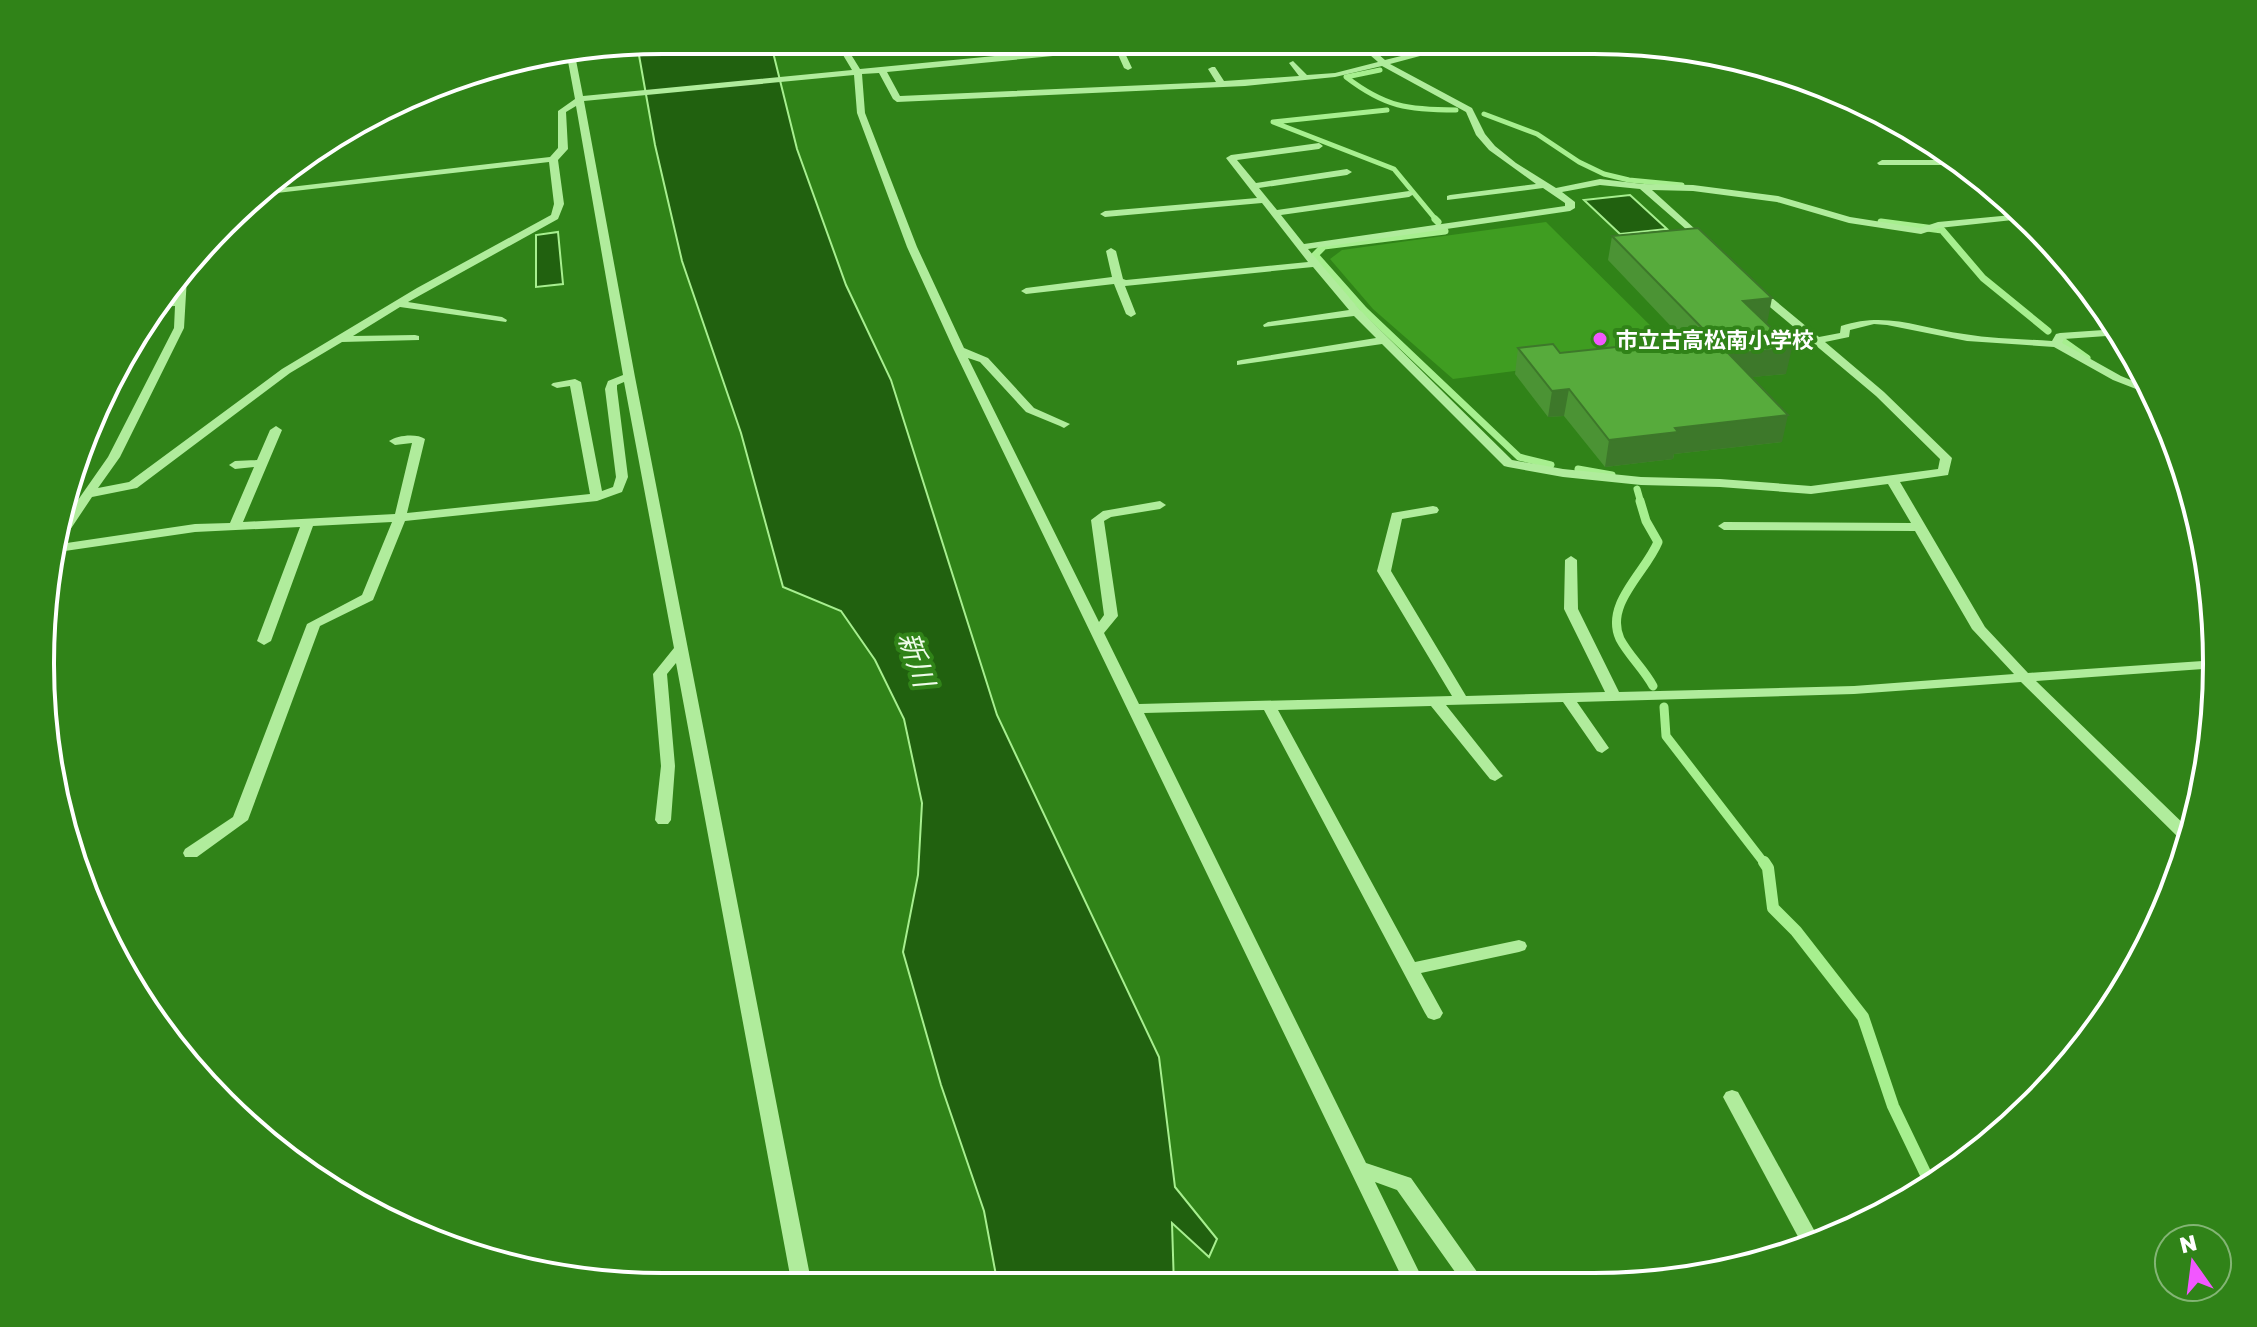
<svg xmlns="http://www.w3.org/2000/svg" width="2257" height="1327" font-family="'Golos Text','Noto Sans JP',sans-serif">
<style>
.green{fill:#3f9d21}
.water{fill:#21610f;stroke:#a7ef8f;stroke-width:2}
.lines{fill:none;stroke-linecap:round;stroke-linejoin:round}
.stream-far3{stroke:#a7ef8f;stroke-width:5}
.stream-far2{stroke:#a7ef8f;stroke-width:7}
.stream-far1{stroke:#a7ef8f;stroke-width:9}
.stream{stroke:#a7ef8f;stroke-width:12}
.minor{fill:#b0ec9c;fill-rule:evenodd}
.wall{fill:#4b9334}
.shaded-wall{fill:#3d782a}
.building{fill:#57ab3c;stroke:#3d782a;stroke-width:2}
.poi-dot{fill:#f257ff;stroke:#308318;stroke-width:3}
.labels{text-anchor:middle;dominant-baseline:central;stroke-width:8;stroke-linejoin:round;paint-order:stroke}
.far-poi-label{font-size:22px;font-weight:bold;fill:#fff;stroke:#308318;text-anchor:start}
.water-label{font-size:28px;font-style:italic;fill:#eefce9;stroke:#308318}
.rim{fill:none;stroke:#fff;stroke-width:4}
</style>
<rect width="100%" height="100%" fill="#308318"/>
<polygon class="green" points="1546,222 1675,350 1453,379 1373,309 1330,259 1342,250"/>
<g class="water">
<polygon points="664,40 770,40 797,149 846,285 891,380 997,715 1159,1057 1175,1187 1217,1239 1209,1257 1172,1223 1174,1286 998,1286 984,1211 941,1085 903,952 918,875 922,803 904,719 875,660 841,611 783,587 741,433 682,261 655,145 637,44"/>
<polygon points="1630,195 1667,229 1620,234 1584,200"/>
<polygon points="558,232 563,284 536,287 536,235"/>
</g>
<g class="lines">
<g class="stream-far3">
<path d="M1380 70 1346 77C1385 107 1408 110 1456 110"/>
<polyline points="1387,110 1273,122 1394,169 1437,221"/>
<polyline points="1484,114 1537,134 1579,162 1604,174 1629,180 1682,185"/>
</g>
<g class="stream-far2">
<polyline points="1435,219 1438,222"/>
<polyline points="1881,222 1942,230 1983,278 2048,331"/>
<polyline points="1445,231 1324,246 1315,255 1364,310 1519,457 1551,465"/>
<polyline points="2063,341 2087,358"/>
<polyline points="1578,469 1612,475"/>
<polyline points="1637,489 1641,503"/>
</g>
<g class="stream-far1">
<path d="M1640 501 1646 521 1658 542C1646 572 1604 604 1620 639 1629 656 1644 669 1653 686"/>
<polyline points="1664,707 1666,736 1765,864"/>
</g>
<polyline class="stream" points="1764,862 1768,868 1773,908 1796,931 1863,1017 1893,1106 1931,1185"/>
<g class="minor">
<path d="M834 40H842L860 69 1118 44 1183 41 1179 43 1123 49 1132 68 1128 70 1124 68 1116 50 887 72 900 96 1216 82 1208 69 1212 67H1215L1224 81 1299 76 1289 63 1293 61 1307 75 1335 73 1378 62 1354 41H1363L1385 60C1428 49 1470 41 1515 41L1435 52 1390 64 1472 108 1485 134 1495 146 1516 163 1556 188 1600 179 1643 184 1693 185 1778 196 1850 217 1920 228 1938 222 2012 215 1994 193 1996 191 2024 217 2022 219 1939 228 1921 234 1849 223 1777 202 1693 191 1652 190 1706 239 1708 241 1703 244 1640 189 1600 185 1562 192 1575 202V208L1570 211 1308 249 1360 310 1512 460 1563 469 1641 477 1720 479 1811 486 1938 469 1940 459 1876 396 1752 292V288H1760L1819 337 1840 333 1841 326C1887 311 1919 328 1964 334 1993 339 2023 339 2052 341L2056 334 2060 333 2118 329 2121 335 2064 339 2062 343 2121 376 2150 388 2154 396 2113 380 2054 347 1967 341 1887 325 1874 324 1850 330 1849 337 1825 342 1884 392 1952 458 1948 475 1900 482 1985 627 2028 673 2217 660V668L2036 681 2191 831 2187 843 2183 842 2021 682 1854 694 1577 702 1609 748 1602 753 1597 751 1563 702 1446 705 1500 773 1503 776 1495 781 1490 779 1431 706 1278 710 1415 962 1519 940 1525 942 1527 946 1525 950 1519 952 1421 973 1443 1013 1440 1018 1434 1020 1428 1018 1425 1013 1264 710 1144 713 1366 1163 1411 1178 1487 1286H1465L1397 1190 1375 1182 1426 1286H1406L954 350 907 247 857 113 854 75 584 101 635 377 812 1286H792L676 663 667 674 675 766 671 820 668 824H658L655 820 661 766 653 674 674 648 624 382 617 385V389L628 477 622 492 597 501 405 521 373 600 320 626 248 820 197 857H185L183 853 185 849 233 817 307 624 362 595 392 522 313 526 271 641 264 645 257 641 300 527 195 532 58 552 60 544 195 524 230 523 254 467 235 469 229 465 235 461 257 460 270 430 276 426 282 430 243 522 395 514 412 443 395 445 389 441C397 435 417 433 425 439L407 513 590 494 570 386 557 388 551 385 553 383 575 379 581 382 602 491 613 487 616 477 605 389 608 381 623 375 576 106 566 112 568 149 558 160 564 204 558 219 408 302 502 317 507 320 506 322 400 307 353 336 415 335 419 336V340L342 342 290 373 137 488 92 497 66 536 61 537 64 520 108 457 174 328 175 306 155 307 161 301 175 299 176 284 185 275 187 277 184 328 120 457 98 488 129 482 282 369 417 288 551 215 554 204 549 162 259 195 264 190 550 157 558 148V111L575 99 567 56 575 55 583 96 852 70ZM1382 66 1466 112 1476 135 1489 150 1536 184 1450 195 1447 196V200L1543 188 1565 203V206L1304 244 1281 215 1409 197 1414 194 1409 191 1277 210 1259 188 1347 175 1352 172 1347 169 1256 183 1237 160 1319 149 1323 146 1319 143 1231 155 1226 158 1257 198 1105 211 1100 214 1105 217 1262 203 1308 262 1126 280 1123 279 1116 251 1111 248 1106 251 1112 277 1026 288 1021 291 1026 294 1114 284 1126 314 1131 317 1136 314 1125 286 1313 267 1349 310 1268 322 1263 325 1264 327 1354 316 1376 338 1241 360 1237 361V365L1382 344 1504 466 1508 467 1563 477 1641 485 1720 487 1811 494 1888 484 1911 523 1724 522 1718 526 1724 530 1915 531 1972 629 2014 674 1854 686 1619 692 1578 609 1577 560 1571 556 1565 560 1564 609 1605 692 1466 696 1391 571 1402 519 1437 513 1439 510 1437 507 1433 506 1392 513 1377 571 1452 696 1139 704 1104 633 1118 616 1104 521 1111 517 1160 509 1166 505 1160 501 1103 511 1091 520 1104 615 1099 622 968 358 980 362 1026 412 1060 426 1064 428 1070 424 1034 408 988 358 964 348 917 247 865 113 862 74 879 73 893 99 897 102 1245 86 1335 77Z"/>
<polygon points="1882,160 1958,160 1964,165 1879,165 1877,163"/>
<polygon points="1732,1090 1738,1092 1819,1239 1803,1246 1723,1097 1726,1092"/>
</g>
</g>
<polygon class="wall" points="1612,236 1766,324 1786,374 1751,377 1782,442 1674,454 1673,459 1605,467 1564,416 1548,417 1515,374 1518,348 1560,353 1684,340 1608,260"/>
<g class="shaded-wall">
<polygon points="1772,298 1767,324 1743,301"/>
<polygon points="1792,348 1786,374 1723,380 1729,354"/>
<polygon points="1569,389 1564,416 1548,417 1552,391"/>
<polygon points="1788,415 1782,442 1674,454 1673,459 1605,467 1609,440 1675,428"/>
</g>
<polygon class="building" points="1698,228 1772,298 1743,301 1792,348 1729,354 1788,415 1675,428 1678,432 1609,440 1569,389 1552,391 1518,348 1553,344 1560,353 1711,337 1612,236"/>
<circle class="poi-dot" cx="1600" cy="339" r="8"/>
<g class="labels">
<g class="far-poi-label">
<text x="1616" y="339">市立古高松南小学校</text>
</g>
<g class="water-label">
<text transform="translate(917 659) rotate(71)">新川</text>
</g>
</g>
<path d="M0 0H2257V1327H0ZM663 54H1594A609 609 0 0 1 2203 663V664A609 609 0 0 1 1594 1273H663A609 609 0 0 1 54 664V663A609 609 0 0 1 663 54Z" fill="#308318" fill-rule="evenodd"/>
<path class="rim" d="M663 54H1594A609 609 0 0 1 2203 663V664A609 609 0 0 1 1594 1273H663A609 609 0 0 1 54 664V663A609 609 0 0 1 663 54Z"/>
<g transform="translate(2193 1263) rotate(346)"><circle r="38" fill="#308318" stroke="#83b574" stroke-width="2"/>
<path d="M0-6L14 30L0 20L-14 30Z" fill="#f257ff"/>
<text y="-12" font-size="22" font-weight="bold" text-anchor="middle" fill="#ffffff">N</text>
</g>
</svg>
